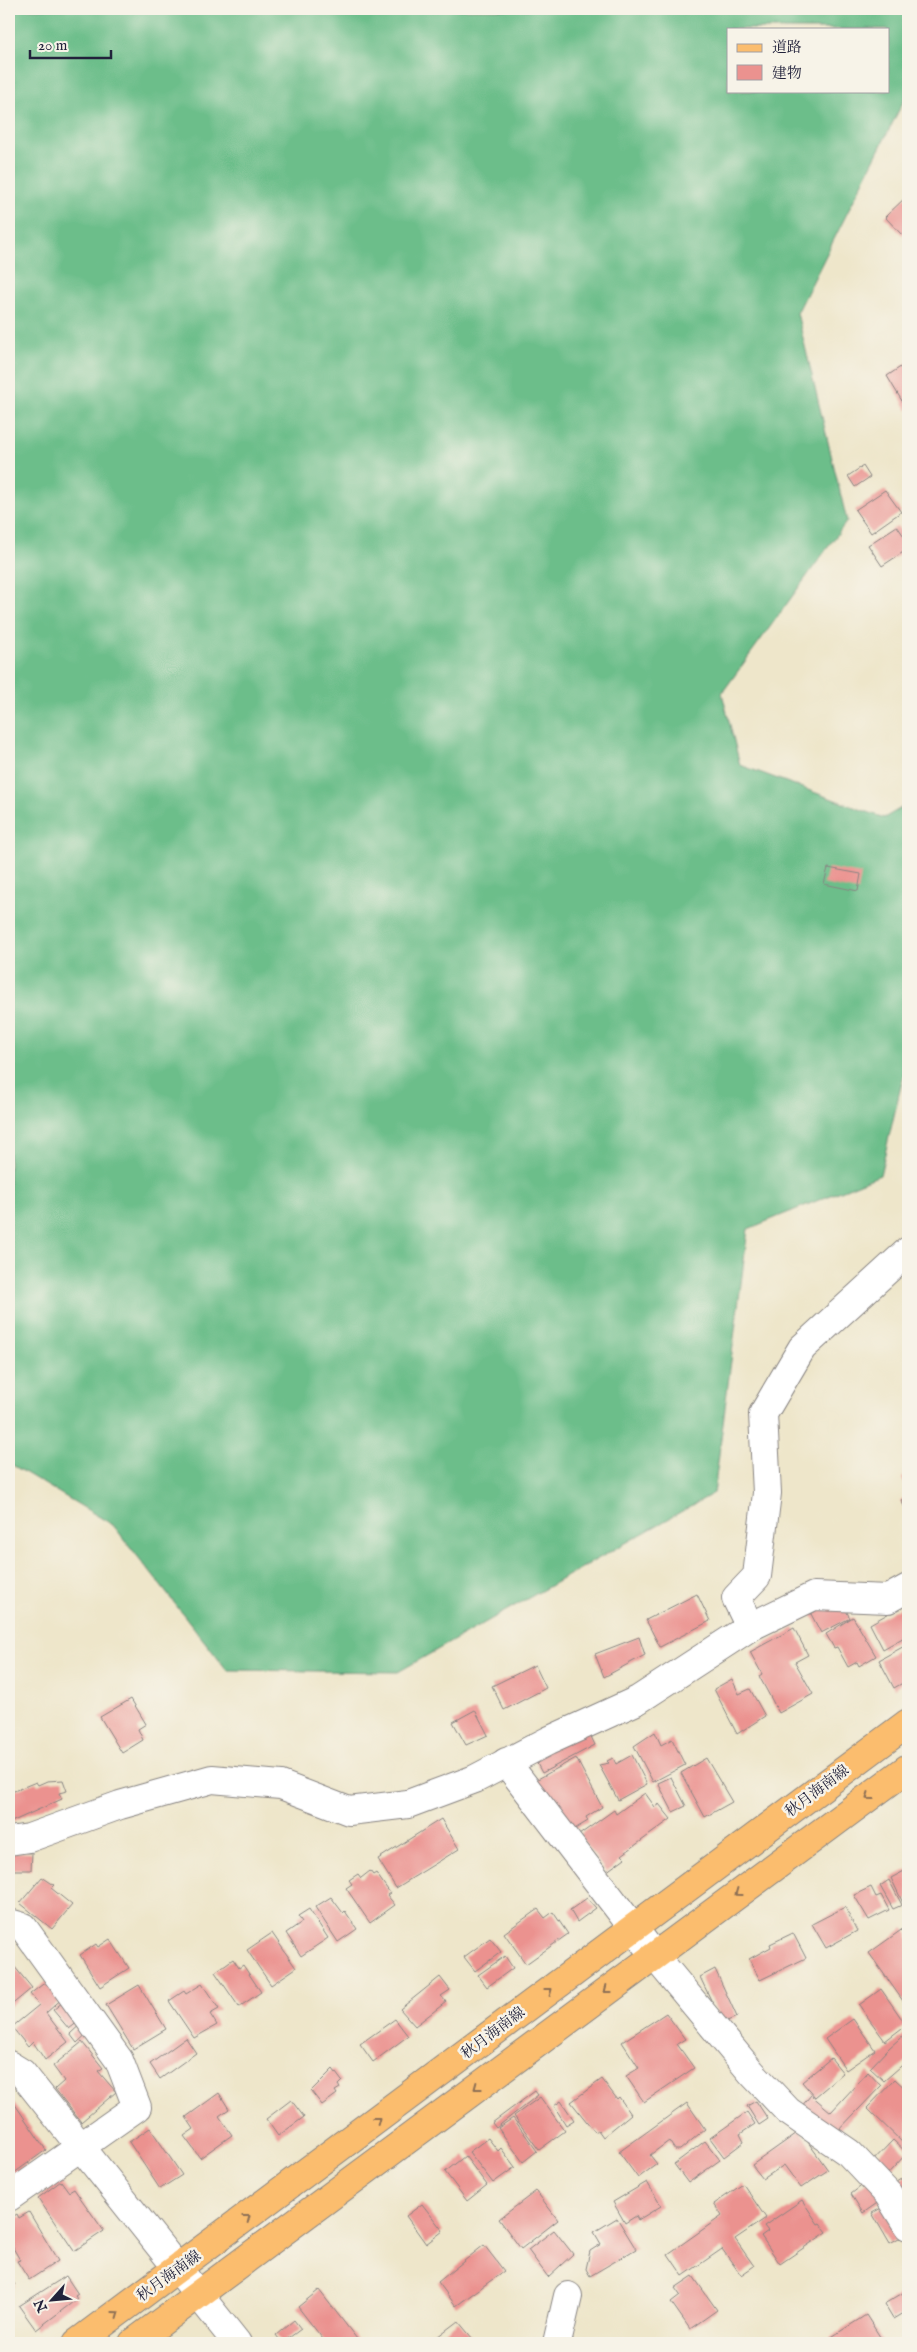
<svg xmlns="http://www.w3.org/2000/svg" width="917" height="2352" font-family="'IM FELL English','Noto Serif JP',serif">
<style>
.forest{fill:#6cbe8a;stroke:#477062;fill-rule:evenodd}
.building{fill:#eb928f}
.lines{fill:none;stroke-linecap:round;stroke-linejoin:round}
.minor-casing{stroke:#888482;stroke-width:30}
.major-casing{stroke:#888482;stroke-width:30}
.minor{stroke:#fff;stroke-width:28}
.major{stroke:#fbbd6e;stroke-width:28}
.oneway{stroke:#8e7054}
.labels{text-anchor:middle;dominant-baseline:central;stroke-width:5;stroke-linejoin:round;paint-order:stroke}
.street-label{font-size:15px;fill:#22223b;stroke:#f7f3e8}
</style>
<rect width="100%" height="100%" fill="#f7f3e8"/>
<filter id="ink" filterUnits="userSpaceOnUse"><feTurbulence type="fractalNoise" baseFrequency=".02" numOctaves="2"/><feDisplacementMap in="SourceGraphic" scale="10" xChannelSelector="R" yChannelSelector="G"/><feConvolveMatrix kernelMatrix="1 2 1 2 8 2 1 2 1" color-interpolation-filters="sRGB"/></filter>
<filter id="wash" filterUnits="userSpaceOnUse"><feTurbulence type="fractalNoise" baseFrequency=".0096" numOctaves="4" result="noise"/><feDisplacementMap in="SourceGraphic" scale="20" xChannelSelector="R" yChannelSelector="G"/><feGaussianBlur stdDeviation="1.12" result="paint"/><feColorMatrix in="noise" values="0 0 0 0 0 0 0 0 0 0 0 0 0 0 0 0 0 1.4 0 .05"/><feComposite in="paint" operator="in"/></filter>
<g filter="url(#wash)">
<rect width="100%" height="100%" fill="#eee6ca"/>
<path class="forest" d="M9 9 908 10V92L797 313 847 521 722 693 740 765 884 818 908 804V1056L880 1175 748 1229 714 1493 398 1672 227 1670 113 1525 9 1463ZM728 29H888V91H728Z"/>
<g id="blocks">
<g class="building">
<polygon points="908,195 908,229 902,235 885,217"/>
<polygon points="908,362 908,411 887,376"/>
<polygon points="863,466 870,477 855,487 848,476"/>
<polygon points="885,490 901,512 871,533 855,510"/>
<polygon points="897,526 908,542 908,549 882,566 868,545"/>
<polygon points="828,868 861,874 858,891 824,884"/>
<polygon points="908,1474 908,1490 902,1478"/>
<polygon points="908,1496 908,1514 901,1500"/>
<polygon points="697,1594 710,1621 660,1647 646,1620"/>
<polygon points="842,1603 850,1618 821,1633 811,1614 824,1606 827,1611"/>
<polygon points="907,1603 908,1635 883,1649 870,1624"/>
<polygon points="853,1617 876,1656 859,1666 857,1662 848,1667 837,1647 834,1648 826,1634"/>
<polygon points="794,1628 808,1655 795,1662 813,1694 779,1713 759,1676 762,1674 750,1652"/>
<polygon points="639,1637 645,1655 604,1677 595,1654"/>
<polygon points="908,1644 908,1680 894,1688 879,1660"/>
<polygon points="535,1665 546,1688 504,1710 492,1686"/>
<polygon points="732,1679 739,1694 750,1689 765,1716 737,1734 714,1689"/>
<polygon points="131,1699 146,1724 138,1729 143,1740 122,1753 100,1717"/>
<polygon points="475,1710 488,1735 466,1745 453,1722"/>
<polygon points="586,1726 595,1745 542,1773 533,1756"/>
<polygon points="655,1732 661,1745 672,1739 685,1765 653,1782 634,1746"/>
<polygon points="632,1755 647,1784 618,1800 599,1765 609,1763 607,1761 613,1758 616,1764"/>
<polygon points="576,1758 602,1807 586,1817 588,1821 563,1836 536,1780"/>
<polygon points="706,1758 732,1802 705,1817 681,1773"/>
<polygon points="671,1777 686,1806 673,1812 658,1783"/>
<polygon points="63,1780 67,1791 59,1793 62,1799 9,1823 9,1793 36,1782 38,1785 47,1781"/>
<polygon points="645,1793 655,1807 659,1804 671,1819 622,1855 625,1858 606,1872 579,1835 614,1810 616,1814"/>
<polygon points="441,1819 459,1849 396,1888 378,1859"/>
<polygon points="9,1852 32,1853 31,1870 9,1870"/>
<polygon points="908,1869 908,1900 903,1903 891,1878"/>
<polygon points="370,1871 373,1875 376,1873 390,1893 387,1895 395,1905 370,1923 346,1888 352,1884 349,1880 358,1874 361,1878"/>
<polygon points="42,1877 54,1885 51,1888 72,1905 52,1929 20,1903"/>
<polygon points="889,1880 902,1905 893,1909 880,1886"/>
<polygon points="871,1887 876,1897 881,1895 889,1910 869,1920 854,1895"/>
<polygon points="331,1897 343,1913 345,1911 357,1929 338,1942 315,1907"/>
<polygon points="587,1898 596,1908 577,1922 570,1910"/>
<polygon points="845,1907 857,1931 826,1948 812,1924"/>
<polygon points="309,1909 328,1938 301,1956 286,1933 302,1922 298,1916"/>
<polygon points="538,1909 545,1918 553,1912 568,1934 526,1964 504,1933"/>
<polygon points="904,1928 908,1933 908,2008 869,1953"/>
<polygon points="272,1933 296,1968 271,1985 247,1950"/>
<polygon points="793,1933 806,1958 760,1980 749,1959 771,1947 770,1944"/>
<polygon points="490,1938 501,1952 475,1971 464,1957"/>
<polygon points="110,1939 129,1968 100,1987 80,1955 96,1944 98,1947"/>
<polygon points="505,1956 513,1968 487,1987 478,1975"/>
<polygon points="233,1959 239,1968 243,1965 261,1992 239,2007 215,1972"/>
<polygon points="9,1960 32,1988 9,2007"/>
<polygon points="715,1969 737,2017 722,2023 700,1977"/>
<polygon points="440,1977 450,1990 441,1996 446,2002 415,2026 400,2009"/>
<polygon points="51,1978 65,1996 46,2013 68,2042 45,2060 33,2042 28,2047 12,2027 39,2005 30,1994"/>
<polygon points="202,1984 219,2009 210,2014 217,2025 194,2038 169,2001 184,1991 186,1994"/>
<polygon points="139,1985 166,2029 133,2049 106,2005"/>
<polygon points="881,1989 906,2025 885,2041 859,2005"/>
<polygon points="68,1998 84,2017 69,2029 53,2010"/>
<polygon points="666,2013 685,2039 677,2044 694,2068 644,2102 626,2076 639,2068 622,2042"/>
<polygon points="395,2019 408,2036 373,2062 360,2044"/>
<polygon points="853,2019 875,2050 846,2070 825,2039"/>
<polygon points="84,2021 92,2029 77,2043 70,2034"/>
<polygon points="908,2031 908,2060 884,2081 870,2068 889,2048"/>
<polygon points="186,2038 196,2053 160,2079 150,2064"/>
<polygon points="82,2042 103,2068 98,2071 116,2092 81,2122 55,2089 64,2081 53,2066"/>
<polygon points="831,2058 843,2073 815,2097 802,2082"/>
<polygon points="333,2069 342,2081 338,2085 340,2088 335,2091 337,2094 322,2105 311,2091"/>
<polygon points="868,2072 881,2086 834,2135 801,2107 811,2095 831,2112"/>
<polygon points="602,2079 617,2099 619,2097 631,2114 603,2137 598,2130 595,2132 571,2102"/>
<polygon points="895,2079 908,2091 908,2148 867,2108"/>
<polygon points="535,2091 538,2095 496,2128 492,2123"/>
<polygon points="219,2093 229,2109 219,2116 232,2135 200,2158 184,2136 194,2129 186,2117"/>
<polygon points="540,2097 565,2131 539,2150 514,2116"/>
<polygon points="291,2100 304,2117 278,2136 266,2119"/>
<polygon points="561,2101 574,2120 566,2125 554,2106"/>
<polygon points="756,2101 768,2119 759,2125 747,2106"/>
<polygon points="14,2103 46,2150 14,2173 9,2166 9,2107"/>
<polygon points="687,2103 705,2129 680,2150 675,2150 669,2141 650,2155 657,2164 638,2178 619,2152"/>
<polygon points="747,2112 755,2124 740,2134 744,2142 724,2157 710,2138"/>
<polygon points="513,2118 537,2151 523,2162 498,2128"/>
<polygon points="150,2128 182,2175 160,2189 129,2142"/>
<polygon points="800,2131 828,2170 801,2188 784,2165 763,2179 752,2165"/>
<polygon points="488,2138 498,2151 501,2148 515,2167 493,2183 469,2152"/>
<polygon points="893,2140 907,2153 881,2181 867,2167"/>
<polygon points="705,2141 720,2160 688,2183 674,2164"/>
<polygon points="465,2156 487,2185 467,2201 445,2172"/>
<polygon points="908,2175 908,2214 891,2186"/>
<polygon points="869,2180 883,2199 863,2213 851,2194"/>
<polygon points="61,2181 69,2192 74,2189 104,2231 74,2251 38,2198"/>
<polygon points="647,2182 661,2206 638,2220 636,2216 625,2223 613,2202"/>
<polygon points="743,2184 766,2218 735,2239 754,2266 741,2275 722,2249 683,2276 668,2254 722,2216 714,2204"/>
<polygon points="536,2191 558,2220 521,2249 499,2219"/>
<polygon points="802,2200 818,2224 820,2223 827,2232 780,2264 761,2236 768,2231 764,2226"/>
<polygon points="422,2204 443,2231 426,2244 406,2216"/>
<polygon points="889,2204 906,2235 890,2244 872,2213"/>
<polygon points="29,2212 58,2261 29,2280 17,2261 20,2260 9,2241 9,2219 17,2214 19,2218"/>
<polygon points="617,2218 636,2249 590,2276 586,2269 590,2251 601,2244 594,2232"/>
<polygon points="554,2230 573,2254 548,2277 528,2250"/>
<polygon points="484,2245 504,2271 456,2306 438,2282"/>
<polygon points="9,2276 15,2285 9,2290"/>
<polygon points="66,2276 78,2294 75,2296 77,2299 36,2330 19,2306"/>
<polygon points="693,2276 717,2310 690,2329 671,2302 680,2295 675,2288"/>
<polygon points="319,2290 357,2339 352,2343 326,2343 298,2307"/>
<polygon points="908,2290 908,2310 893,2319 884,2304"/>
<polygon points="866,2315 884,2343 833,2343 830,2338"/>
<polygon points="294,2320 301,2329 282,2343 276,2335"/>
<polygon points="458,2321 473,2339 467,2343 429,2343"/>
</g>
</g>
</g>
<g filter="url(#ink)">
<use href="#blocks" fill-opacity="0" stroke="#888482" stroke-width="1"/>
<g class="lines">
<defs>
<g id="minor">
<polyline points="750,1627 736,1598 757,1576 767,1493 763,1414 802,1348 908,1251"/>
<polyline points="506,1762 654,1955 752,2073 788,2111 849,2153 888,2194 908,2226"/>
<polyline points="9,1841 29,1838 120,1805 212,1779 281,1785 349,1811 408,1804 475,1779 548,1741 638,1700 750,1627 814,1596 888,1599 908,1588"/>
<polyline points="9,1923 23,1927 119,2060 137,2107 9,2197"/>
<polyline points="9,2065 22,2073 237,2343"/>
<polyline points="557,2343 568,2296"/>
</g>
<g id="major">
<polyline points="77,2343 908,1723"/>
<polyline points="133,2343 908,1768"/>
</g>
</defs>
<use href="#minor" class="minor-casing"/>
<use href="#major" class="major-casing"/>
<use href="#minor" class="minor"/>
<use href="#major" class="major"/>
</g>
<defs><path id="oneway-chevron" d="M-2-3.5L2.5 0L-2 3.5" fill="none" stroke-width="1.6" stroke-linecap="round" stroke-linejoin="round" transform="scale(1.25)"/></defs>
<g class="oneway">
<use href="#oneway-chevron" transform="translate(869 1797) rotate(144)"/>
<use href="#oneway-chevron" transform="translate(738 1893) rotate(144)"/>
<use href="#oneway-chevron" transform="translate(607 1990) rotate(143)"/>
<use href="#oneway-chevron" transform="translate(549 1991) rotate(-37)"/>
<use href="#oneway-chevron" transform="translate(477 2087) rotate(143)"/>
<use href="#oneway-chevron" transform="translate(377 2120) rotate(-37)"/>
<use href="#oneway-chevron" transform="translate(247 2218) rotate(-37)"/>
<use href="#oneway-chevron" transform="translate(116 2314) rotate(-36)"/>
</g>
</g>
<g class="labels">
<g class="street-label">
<text transform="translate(817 1791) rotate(-37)">秋月海南線</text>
<text transform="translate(493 2033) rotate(-37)">秋月海南線</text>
<text transform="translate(169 2276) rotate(-36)">秋月海南線</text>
</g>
</g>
<rect width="917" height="2352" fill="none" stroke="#f7f3e8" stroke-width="30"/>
<rect x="727" y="28" width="162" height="65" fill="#f7f3e8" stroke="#a29fa3"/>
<rect x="737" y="44" width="25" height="8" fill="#fbbd6e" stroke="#a29fa3"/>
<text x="772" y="52" font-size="15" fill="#22223b">道路</text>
<rect x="737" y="65" width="25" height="15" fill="#eb928f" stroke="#a29fa3"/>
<text x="772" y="78" font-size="15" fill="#22223b">建物</text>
<g transform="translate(52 2300) rotate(243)" stroke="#f7f3e8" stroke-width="4" paint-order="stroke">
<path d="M0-4L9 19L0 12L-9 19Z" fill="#22223b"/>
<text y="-8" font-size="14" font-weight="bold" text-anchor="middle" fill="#22223b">N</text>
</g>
<path d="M30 50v8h81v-8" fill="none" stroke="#22223b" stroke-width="2.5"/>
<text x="38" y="50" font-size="15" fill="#22223b" stroke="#f7f3e8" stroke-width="4" paint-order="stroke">20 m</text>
</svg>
